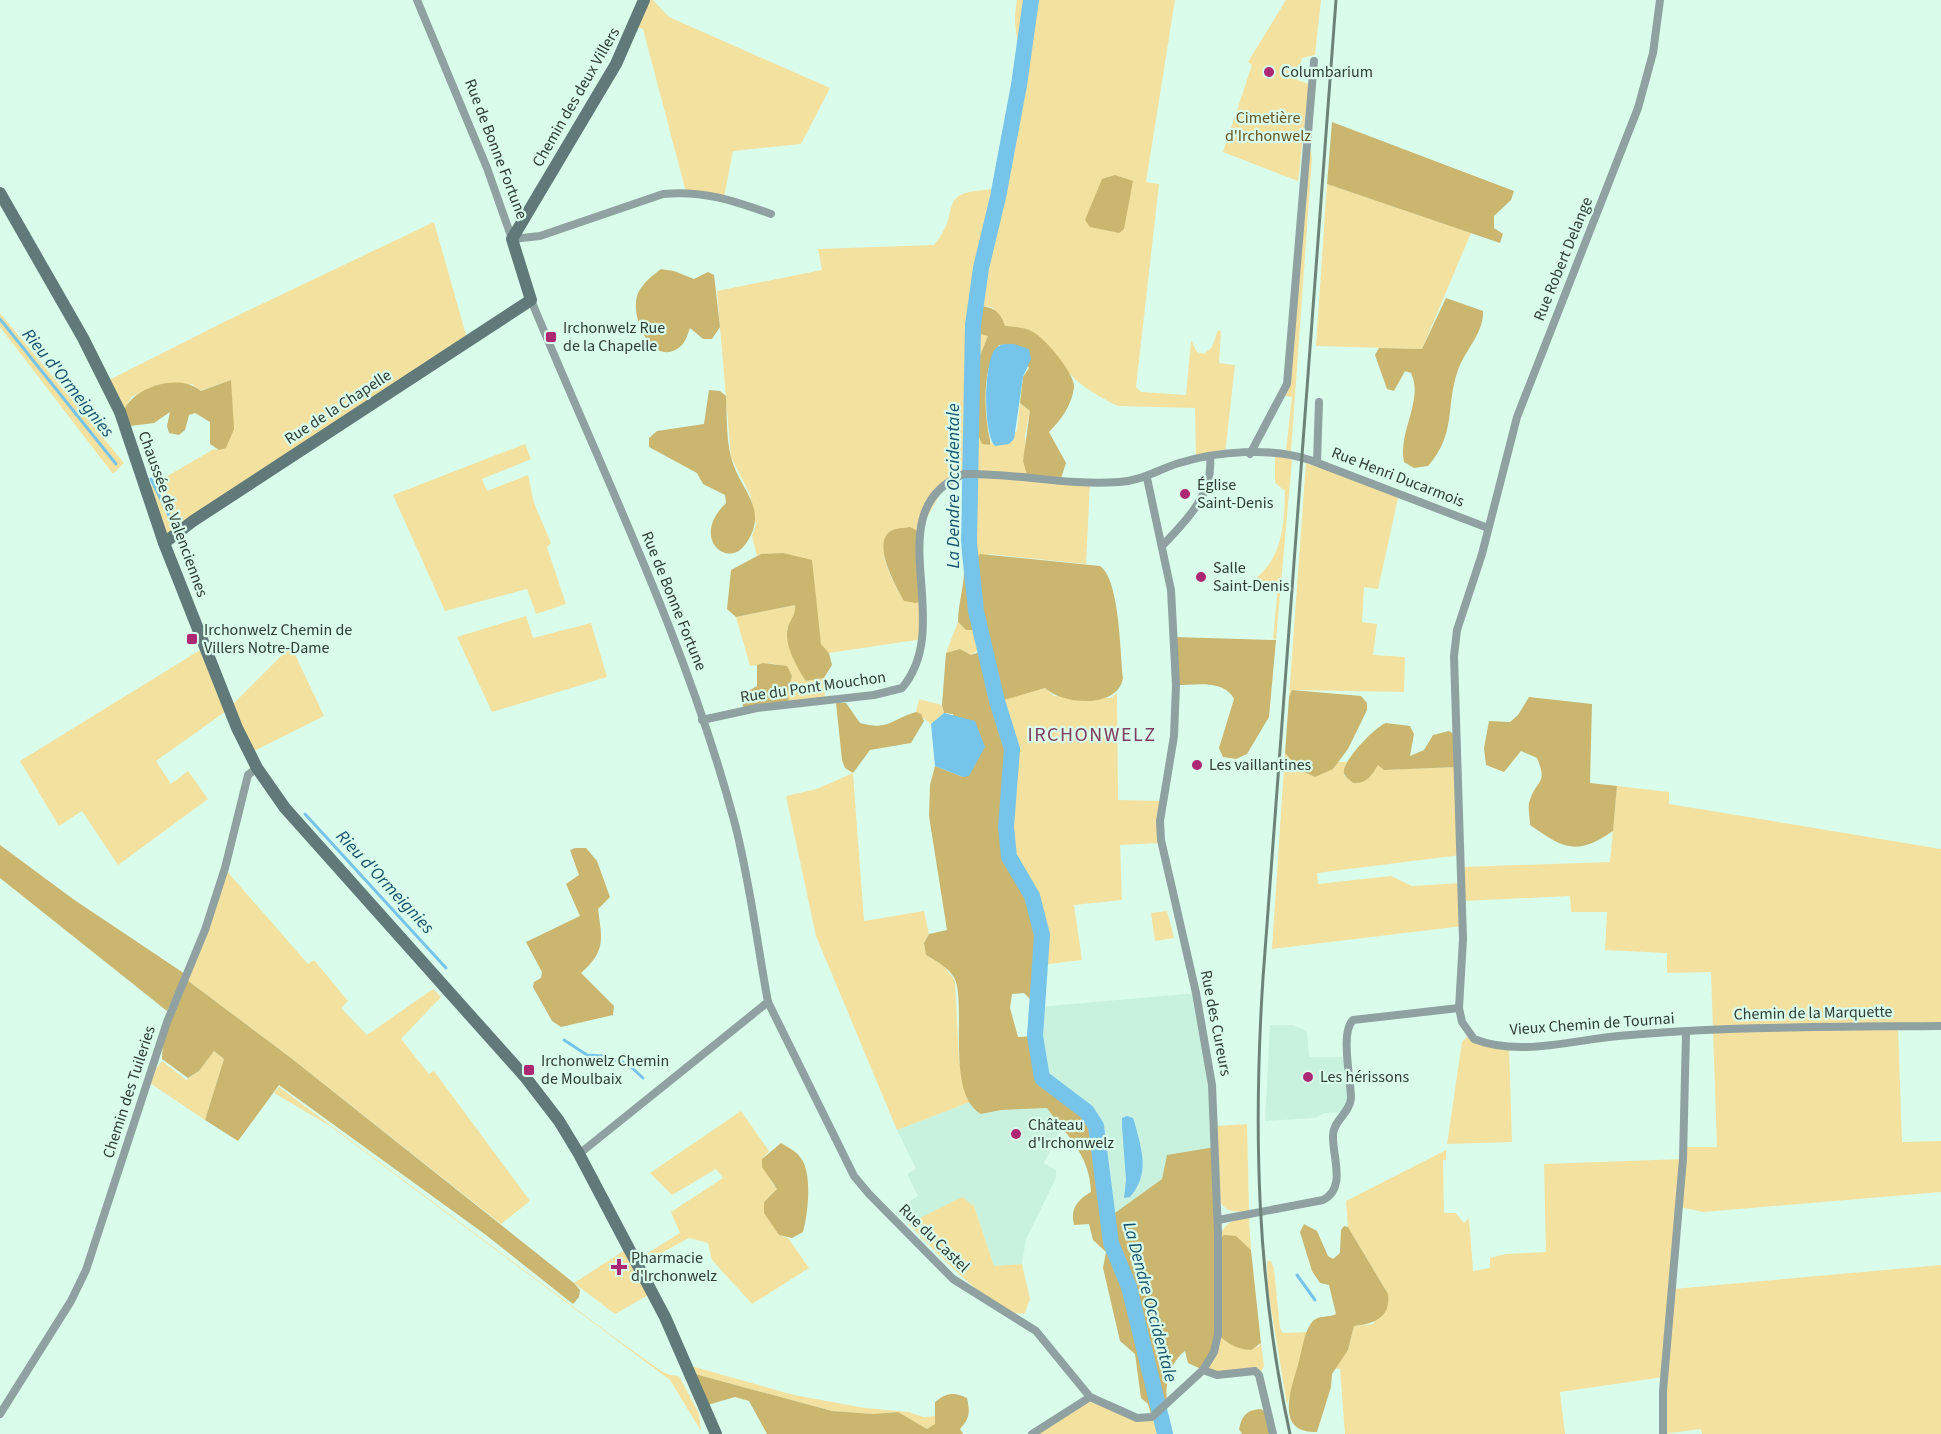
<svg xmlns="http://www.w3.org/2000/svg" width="1941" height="1434" font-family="'Source Sans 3',sans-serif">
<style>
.built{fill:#c8f2dd}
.green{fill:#f3e1a0}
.forest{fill:#cab66f}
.water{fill:#77c4ea}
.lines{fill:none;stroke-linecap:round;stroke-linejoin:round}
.stream{stroke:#77c4ea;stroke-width:3}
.river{stroke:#77c4ea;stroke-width:16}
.street{stroke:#90a1a1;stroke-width:8}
.secondary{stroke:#607a7a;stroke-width:12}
.rail{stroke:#6d8378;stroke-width:3}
.poi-dot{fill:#ac2872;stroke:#dafdeb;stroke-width:2}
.labels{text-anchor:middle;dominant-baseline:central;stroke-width:4.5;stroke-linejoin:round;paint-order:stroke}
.poi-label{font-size:16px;fill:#2e3c35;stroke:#dafdeb;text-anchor:start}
.street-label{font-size:16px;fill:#2e3c35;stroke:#dafdeb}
.park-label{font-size:16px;fill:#655621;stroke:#dafdeb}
.water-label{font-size:18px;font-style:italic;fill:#12506a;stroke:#dafdeb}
.quarter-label{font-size:20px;letter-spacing:1.5px;fill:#7f3c5d;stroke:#dafdeb}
</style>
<rect width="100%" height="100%" fill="#dafdeb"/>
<g class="built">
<polygon points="1196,993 1202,1018 1215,1147 1163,1178 1108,1218 1096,1126 1087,1112 1042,1078 1035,1036 1038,1007"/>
<polygon points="1270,1025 1293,1025 1307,1031 1309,1057 1348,1057 1346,1112 1325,1113 1315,1118 1265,1121"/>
<polygon points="970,1102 974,1110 981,1114 1001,1110 1047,1108 1061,1128 1044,1163 1056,1170 1056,1178 1026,1239 1022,1264 994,1266 974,1206 908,1224 895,1211 918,1196 907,1174 916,1169 897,1130"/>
</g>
<g class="green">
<polygon points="644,0 653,0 669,17 830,88 801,144 733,151 724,197 686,192 643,29 635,26"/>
<path d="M1017 0H1175L1146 182 1159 184 1136 387 1141 392 1186 395 1191 340 1197 352 1204 354 1212 347 1218 330 1221 331 1219 363 1235 365 1225 454 1196 459 1195 408 1118 406C1103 399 1082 387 1071 375 1048 351 1042 330 1005 326L992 307 982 306 975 311 983 334 988 336 979 358 990 445 991 442 995 446 1017 431 1020 403 1030 411 1025 435 1027 475 1090 482 1086 564 990 554 971 561V475H953L943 489 919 532 892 530C872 548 893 581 904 601L925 600 923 639 829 653 821 645 817 610 761 554 757 556 752 536 756 524 750 494 731 457 717 291 822 270 818 249 934 245C966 207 930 191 1000 189L1024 58C1015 38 1013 21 1017 0Z"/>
<polygon points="1286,0 1321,0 1315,55 1302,58 1297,80 1309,84 1298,181 1223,152 1252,65 1248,62"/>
<polygon points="1308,135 1312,158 1291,451 1286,450 1292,397 1284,396"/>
<polygon points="1327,184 1471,233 1422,349 1316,346"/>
<polygon points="434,222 468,342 164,543 145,489 214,449 219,450 231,380 200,391 192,384 132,396 124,410 105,382 228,320"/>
<polygon points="0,313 124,463 113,474 0,327"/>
<polygon points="525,444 531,459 482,479 487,491 528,475 534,503 551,543 547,547 566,604 536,614 527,589 445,611 393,495"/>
<path d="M1275 454 1292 460 1276 640 1273 638 1278 586 1255 579C1283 557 1284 524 1285 491L1275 483Z"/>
<polygon points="1306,463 1399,494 1378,589 1364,587 1362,622 1377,624 1373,655 1405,657 1404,692 1296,690 1292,690 1289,697"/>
<path d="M795 605 796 613 787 629 806 681 824 678 825 699 789 704 788 692 792 676C775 660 772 663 750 666L736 617Z"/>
<polygon points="526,616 533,638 591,623 607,677 492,712 457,637"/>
<polygon points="958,622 966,630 981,630 985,650 979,650 971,655 960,649 946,653"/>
<polygon points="291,646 324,716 248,754 229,709 156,761 171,784 188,771 208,799 118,865 82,811 59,826 20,761 205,647 229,708"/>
<polygon points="1045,688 1054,696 1111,698 1117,693 1118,800 1163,801 1161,843 1120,845 1122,900 1074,905 1082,960 1041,965 1042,935 1032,896 1009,857 1006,827 1010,775 997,701"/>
<polygon points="919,699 942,705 944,713 931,724 916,712"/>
<polygon points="1285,753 1300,770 1333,769 1338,762 1347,762 1344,775 1353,783 1378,764 1385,770 1458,767 1461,855 1317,873 1318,884 1391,876 1412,886 1462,883 1462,867 1610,862 1617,786 1669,792 1669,804 1941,849 1941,1026 1898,1027 1902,1142 1941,1141 1941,1192 1703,1212 1680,1207 1673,1289 1941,1265 1941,1434 1702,1434 1701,1429 1663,1434 1664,1377 1560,1392 1565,1434 1345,1434 1340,1369 1335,1368 1348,1350 1354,1326 1373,1324 1388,1294 1348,1227 1346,1201 1446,1150 1446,1160 1443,1160 1444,1213 1456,1213 1464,1223 1469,1218 1473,1271 1490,1268 1490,1258 1505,1254 1546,1252 1544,1164 1683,1159 1684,1147 1717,1147 1711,972 1667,973 1667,953 1605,950 1607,912 1571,912 1570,896 1463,901 1463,926 1272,949"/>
<polygon points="853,773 864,921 924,911 929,934 924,943 926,955 944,966 955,981 959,1061 970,1102 897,1130 816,936 786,796 817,789"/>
<polygon points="226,870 308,964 314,960 348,1001 341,1008 367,1035 433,989 441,997 401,1039 429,1074 434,1071 530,1201 501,1224 291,1058 187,980 207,930"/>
<polygon points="1167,911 1174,938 1155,941 1151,913"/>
<polygon points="1469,1035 1509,1046 1512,1142 1447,1144 1462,1042"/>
<polygon points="214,1051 224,1059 205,1120 150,1083 154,1071 162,1061 186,1080 199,1071"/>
<polygon points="279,1087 611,1335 661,1371 670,1375 679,1376 699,1414 701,1431 670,1380 330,1126 274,1093"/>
<polygon points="741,1111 769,1151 762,1159 772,1183 777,1189 764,1202 779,1235 788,1238 809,1268 752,1304 712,1260 708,1243 689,1238 643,1263 640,1258 680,1233 671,1212 723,1178 716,1169 672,1195 650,1173"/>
<path d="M1247 1124 1249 1211C1238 1212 1227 1213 1221 1203L1215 1126Z"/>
<path d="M962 1197 974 1206 994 1266 1022 1264 1030 1299 1025 1313C999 1321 927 1242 908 1224Z"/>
<path d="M1249 1216 1251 1250 1244 1244 1220 1239C1223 1222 1234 1220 1249 1216Z"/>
<polygon points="628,1248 652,1293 615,1314 574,1283"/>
<polygon points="1267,1261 1271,1261 1274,1269 1280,1328 1283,1333 1308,1332 1287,1405 1268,1289"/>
<polygon points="1218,1334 1258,1347 1261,1343 1264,1366 1259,1375 1225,1375 1203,1370"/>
<polygon points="691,1366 794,1395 865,1408 909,1412 923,1417 935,1416 936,1424 927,1429 897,1412 873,1414 832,1411 695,1374"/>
<polygon points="1090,1402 1127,1414 1152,1417 1159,1434 1032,1434 1083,1403"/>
</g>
<g class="forest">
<polygon points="1332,122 1514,191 1511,200 1494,216 1494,228 1503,234 1500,243 1327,184"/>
<polygon points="1115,175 1133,181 1124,229 1119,233 1090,227 1085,220 1102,179"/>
<path d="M661 269 674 271 694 279 708 272 714 275 720 327 712 339H703L690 328C688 333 686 341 682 345 654 372 628 316 638 293 643 283 653 275 661 269Z"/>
<path d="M1446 298 1483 311C1484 333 1465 350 1458 370 1445 407 1457 433 1428 466L1414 468 1404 462C1398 431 1424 400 1411 373L1405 371 1394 391 1387 389 1375 355 1379 348 1422 349Z"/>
<path d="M982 306C996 308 1001 314 1005 326 1014 327 1025 327 1033 332 1045 338 1075 374 1074 387 1072 405 1061 420 1049 432L1066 463 1060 481 1027 475 1023 461 1030 411 1020 403 1023 377 1029 368 1014 344 999 345C983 367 984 404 988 431 989 437 991 440 990 445L982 444 979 437V358L988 336 977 333 973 325 975 311Z"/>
<path d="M231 380 234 429 226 448 219 450 210 444V422L195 413 189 415 185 430 179 435 169 433 167 426 170 412 154 423 130 426 124 410C136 386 179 373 201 391Z"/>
<path d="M709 390 720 391 726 396C727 415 726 438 731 457 739 490 772 510 744 546 727 568 690 538 726 503L725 495 703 484 697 473 649 447V438L657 431 704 424Z"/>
<path d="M910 527 919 532 925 600 916 603 904 601C896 586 871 543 891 531 896 528 904 528 910 527Z"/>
<path d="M783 553 812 560 821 644 829 653 832 665 824 678 806 681C797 667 783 644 788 627 791 618 796 615 795 605L736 617 727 609 731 570 761 554Z"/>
<path d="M980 554 1100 566C1120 580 1120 653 1123 678 1118 709 1063 705 1045 688L997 702 1012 749 1006 827 1009 857 1032 896 1042 935 1038 1007 1024 993 1012 994 1010 1008 1018 1037 1035 1036 1042 1078 1087 1112 1096 1126 1108 1218 1162 1179 1167 1155 1215 1147 1220 1239 1224 1235 1236 1236 1251 1250 1261 1343 1251 1350C1236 1349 1229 1344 1218 1335L1203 1370 1188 1363 1185 1351C1170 1362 1163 1387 1168 1404L1152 1417 1148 1404 1141 1398 1135 1354 1120 1341 1103 1268 1106 1252 1093 1240 1089 1224 1074 1225C1070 1209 1077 1200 1091 1192 1090 1155 1067 1136 1047 1108L1001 1110 981 1114C947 1095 965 1013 956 982 952 969 936 961 926 955L924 943 929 934 947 930 929 816 930 785 935 766 963 777 953 714 944 713 942 705 946 653 960 649 971 655 985 650 981 630H966L958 622C958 604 964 588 964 570Z"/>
<path d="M1174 637 1276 640 1269 717 1247 754 1236 759 1223 757 1219 748 1234 699C1224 679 1195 685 1176 685Z"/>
<path d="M763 663 787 666 792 676 788 692 789 704 743 708C742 695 746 692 757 686V665Z"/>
<polygon points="1292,690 1361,696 1367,703 1367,710 1348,749 1333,769 1315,777 1300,770 1285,753 1289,697"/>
<path d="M1529 697 1592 704 1590 783 1617 786 1613 831C1577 856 1564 849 1530 825 1530 818 1527 806 1530 800 1537 779 1548 784 1537 758L1521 751 1504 772 1486 765 1484 748 1489 721 1510 722 1518 715Z"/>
<path d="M836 703H846L860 723C890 731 891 719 916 712L921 714 924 721 911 743 870 750 853 773 845 768 842 760Z"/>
<path d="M1386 723 1410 726 1414 734 1410 756 1424 750 1433 735 1449 731 1457 736 1458 767 1384 770 1378 765C1371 776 1367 784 1353 783 1350 780 1345 777 1344 773 1341 762 1376 726 1386 723Z"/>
<polygon points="0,845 73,899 185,974 167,1011 0,878"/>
<path d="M575 848H586L597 861 610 897 598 909C602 939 606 951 581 973L614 1006 613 1015 561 1027 552 1021 533 987 534 982 541 978 542 972 526 942 580 916 566 884 579 875 570 850Z"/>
<polygon points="187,980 291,1058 574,1283 580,1290 579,1297 573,1304 486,1235 279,1085 238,1141 205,1120 224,1059 214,1051 199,1071 188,1078 162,1059 163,1042"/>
<path d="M781 1143C787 1147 796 1151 800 1157 813 1171 808 1215 803 1232L792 1238 779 1235 764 1213V1202L777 1189 762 1167V1159Z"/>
<path d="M1304 1224 1317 1231 1328 1256 1333 1259 1340 1253 1341 1230 1344 1226 1348 1227 1388 1294C1391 1318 1373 1324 1354 1326L1348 1350 1332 1374 1331 1387 1317 1432C1273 1434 1292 1386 1298 1365 1302 1352 1304 1329 1314 1320 1321 1315 1328 1318 1336 1314L1329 1285 1320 1283 1312 1271 1300 1232Z"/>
<path d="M695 1374 832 1411 873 1414 898 1412 927 1429 935 1424V1402C947 1392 954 1392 967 1398 970 1412 970 1418 960 1429L963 1434H767L749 1401 735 1397 704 1406Z"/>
<path d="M1261 1409 1269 1415 1272 1434H1242L1239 1429C1242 1415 1247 1410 1261 1409Z"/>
</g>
<g class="water">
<path d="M1014 344 1029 349 1031 359 1023 377 1014 439 1009 444 995 446C983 434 983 361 996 348 1001 343 1007 344 1014 344Z"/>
<polygon points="944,713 975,721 985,747 969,776 963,777 935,766 931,724"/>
<path d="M1127 1116 1133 1118 1135 1124C1142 1151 1150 1174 1130 1197L1124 1198 1126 1180 1122 1126V1118Z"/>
</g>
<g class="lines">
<g class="stream">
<polyline points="0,319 116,464"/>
<polyline points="151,479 175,528"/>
<polyline points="305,814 446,968"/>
<polyline points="564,1040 587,1055 604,1056 628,1064 643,1078"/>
<polyline points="1297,1275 1315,1300"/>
</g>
<polyline class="river" points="1031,0 1019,85 998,197 981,268 973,325 969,543 976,611 997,701 1012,749 1006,827 1009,857 1032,896 1042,935 1035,1036 1042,1078 1087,1112 1096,1126 1111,1243 1129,1287 1165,1434"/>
<g class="street">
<path d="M417 0 487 168 512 239 540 236 663 194C703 190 735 201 771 214"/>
<path d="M1660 0 1653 53 1638 108 1517 417 1482 554 1457 630 1454 656 1463 939 1459 1008 1462 1022 1474 1039C1519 1057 1573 1040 1618 1036 1725 1026 1834 1027 1941 1026"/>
<path d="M531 300C602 472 687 643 735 824 750 882 757 943 768 1002L579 1154"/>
<polyline points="1250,454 1287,384 1314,61"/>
<polyline points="1317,462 1319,402"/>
<path d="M1162 546C1185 522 1214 494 1210 457"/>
<path d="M702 720 757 708 874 695 902 688C958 622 874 511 964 474 1016 473 1068 486 1119 482 1144 480 1157 470 1179 463 1218 451 1271 447 1310 460L1488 528"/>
<polyline points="768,1002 854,1176 869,1194 953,1279 1036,1331 1090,1397 1137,1418 1152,1417 1203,1370 1214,1352 1218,1334 1218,1233 1212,1085 1196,993 1161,840 1160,821 1174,736 1176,685 1171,590 1147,478"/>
<path d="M1218 1220 1323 1200C1347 1188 1332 1156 1333 1135 1333 1121 1350 1113 1351 1098 1351 1080 1340 1032 1353 1020L1459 1008"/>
<polyline points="1203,1370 1217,1375 1255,1371 1259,1375 1273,1434"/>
<polyline points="0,1414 71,1301 86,1270 167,1022 205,930 225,868 248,775 257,768"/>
<polyline points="1032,1434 1090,1397"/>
<polyline points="1663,1434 1663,1391 1683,1159 1686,1033"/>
</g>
<g class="secondary">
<polyline points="0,193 83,338 120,412 164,543 237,728 257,768 285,808 526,1078 559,1121 579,1154 665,1317 716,1434"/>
<polyline points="164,543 193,521 531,300 512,239 616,64 644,0"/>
</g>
<path class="rail" d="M1290 1434C1257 1283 1253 1132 1263 978L1336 0"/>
</g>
<g class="poi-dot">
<circle cx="1269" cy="72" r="6"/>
<rect x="545" y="331" width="12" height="12" rx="3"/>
<circle cx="1185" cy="494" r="6"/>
<circle cx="1201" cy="577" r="6"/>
<rect x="186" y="633" width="12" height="12" rx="3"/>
<circle cx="1197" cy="765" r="6"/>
<rect x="523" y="1064" width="12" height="12" rx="3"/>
<circle cx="1308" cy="1077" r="6"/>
<circle cx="1016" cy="1134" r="6"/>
<path d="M616 1258h6v6h6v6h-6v6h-6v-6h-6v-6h6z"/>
</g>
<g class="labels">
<g class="poi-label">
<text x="1281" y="72">Columbarium</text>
<text x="563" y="328">Irchonwelz Rue<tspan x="563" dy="18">de la Chapelle</tspan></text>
<text x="1197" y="485">Église<tspan x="1197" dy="18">Saint-Denis</tspan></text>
<text x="1213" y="568">Salle<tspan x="1213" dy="18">Saint-Denis</tspan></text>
<text x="204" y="630">Irchonwelz Chemin de<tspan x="204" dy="18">Villers Notre-Dame</tspan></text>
<text x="1209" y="765">Les vaillantines</text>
<text x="541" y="1061">Irchonwelz Chemin<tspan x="541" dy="18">de Moulbaix</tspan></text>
<text x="1320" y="1077">Les hérissons</text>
<text x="1028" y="1125">Château<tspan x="1028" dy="18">d'Irchonwelz</tspan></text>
<text x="631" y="1258">Pharmacie<tspan x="631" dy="18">d'Irchonwelz</tspan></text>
</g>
<g class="street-label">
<text transform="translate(576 97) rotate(-60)">Chemin des deux Villers</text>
<text transform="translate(496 149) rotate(69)">Rue de Bonne Fortune</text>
<text transform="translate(1563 259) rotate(-68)">Rue Robert Delange</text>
<text transform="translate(338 407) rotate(-33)">Rue de la Chapelle</text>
<text transform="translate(1398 477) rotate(21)">Rue Henri Ducarmois</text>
<text transform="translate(173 514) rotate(70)">Chaussée de Valenciennes</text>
<text transform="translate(674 601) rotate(68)">Rue de Bonne Fortune</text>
<text transform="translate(813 687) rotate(-8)">Rue du Pont Mouchon</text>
<text transform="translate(1813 1013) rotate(-1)">Chemin de la Marquette</text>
<text transform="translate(1216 1023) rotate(79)">Rue des Cureurs</text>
<text transform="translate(1592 1024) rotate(-4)">Vieux Chemin de Tournai</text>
<text transform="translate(129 1092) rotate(-72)">Chemin des Tuileries</text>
<text transform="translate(934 1238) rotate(44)">Rue du Castel</text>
</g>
<g class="park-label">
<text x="1268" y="118">Cimetière<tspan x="1268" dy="18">d'Irchonwelz</tspan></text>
</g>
<g class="water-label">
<text transform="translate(68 383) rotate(51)">Rieu d'Ormeignies</text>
<text transform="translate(953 486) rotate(-90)">La Dendre Occidentale</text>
<text transform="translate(385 882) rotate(47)">Rieu d'Ormeignies</text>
<text transform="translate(1150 1302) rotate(75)">La Dendre Occidentale</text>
</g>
<g class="quarter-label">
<text x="1092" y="735">IRCHONWELZ</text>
</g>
</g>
</svg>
